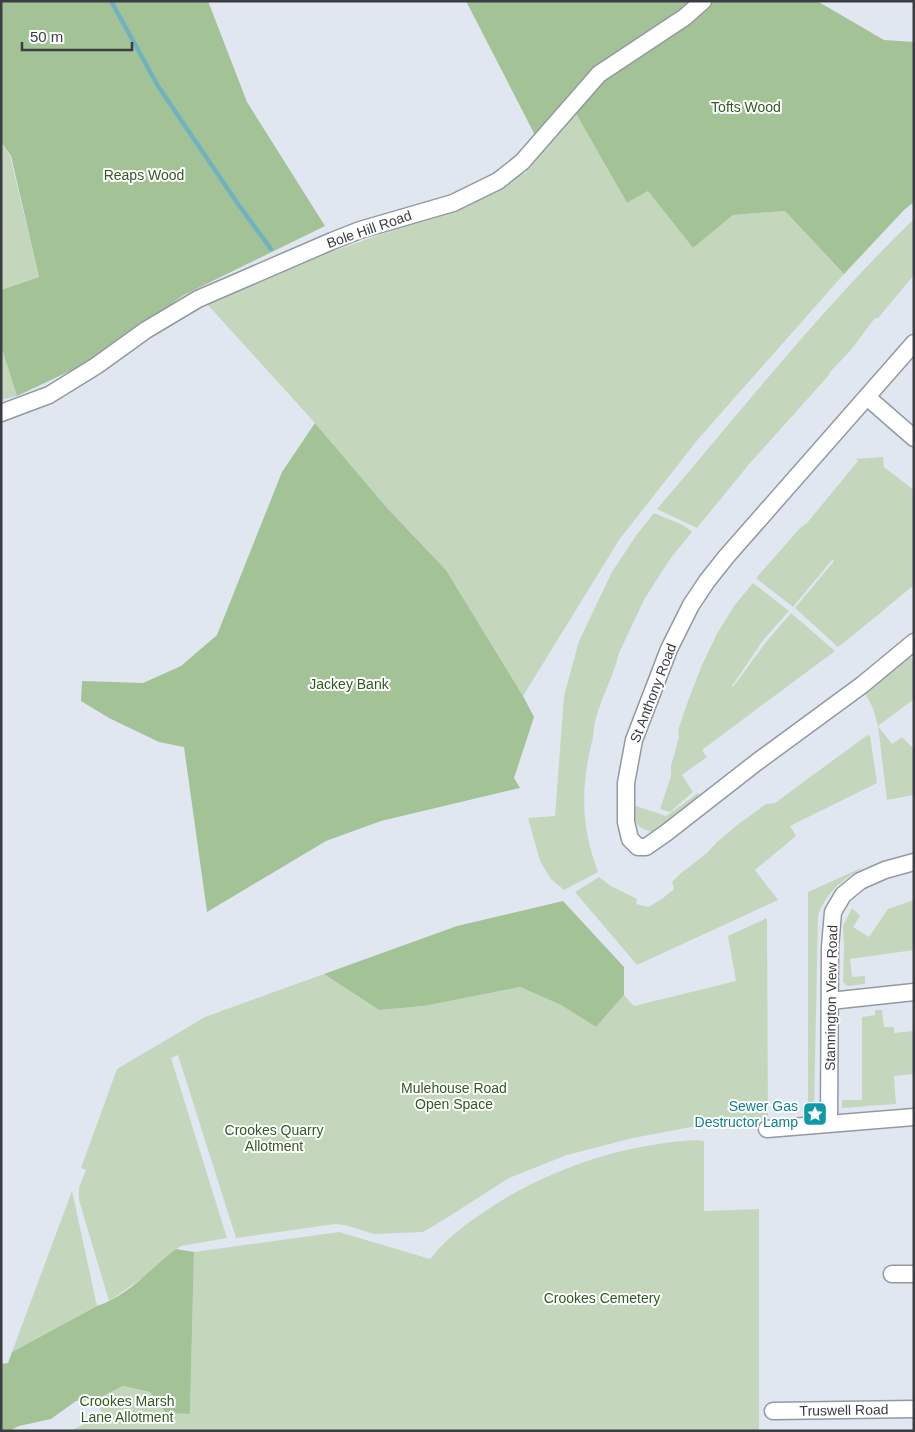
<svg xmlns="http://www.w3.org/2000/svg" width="915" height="1432" font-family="Helvetica,sans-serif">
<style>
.green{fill:#c4d7bd}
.forest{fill:#a3c397}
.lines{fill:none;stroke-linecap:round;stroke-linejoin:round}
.stream{stroke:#71b2c1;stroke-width:4.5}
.minor-casing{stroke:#9399a1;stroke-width:19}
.minor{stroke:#fff;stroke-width:16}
.labels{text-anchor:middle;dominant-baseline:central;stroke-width:4;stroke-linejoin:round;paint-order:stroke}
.park-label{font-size:14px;fill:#305a20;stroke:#fff}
.street-label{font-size:14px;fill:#3a3d41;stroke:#fff}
.culture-label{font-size:14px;fill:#0d838f;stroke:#fff;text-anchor:end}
</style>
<rect width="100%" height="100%" fill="#e0e7f0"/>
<g class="green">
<polygon points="571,105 627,203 648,191 693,248 733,215 785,211 844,274 699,438 619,540 523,696 446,570 388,509 315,423 207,304 293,265 454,209 525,173"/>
<polygon points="1,142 10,156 39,277 1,290"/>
<path d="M914 219V275L878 318H875L850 351 830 372 829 375 750 463 697 528 657 509C741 411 821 309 914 219Z"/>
<polygon points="1,346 17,396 1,400"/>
<path d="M883 457 884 467 914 490V585C888 606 864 627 838 647L795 608 834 561 832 560 793 607 756 578 801 527 807 523 858 461 856 459Z"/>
<path d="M654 513 683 525 692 532 670 559 645 598 619 653C614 675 602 696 596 718 594 724 594 730 593 737 581 785 580 824 598 872L564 890 551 879 540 861 528 818 555 816 564 696 579 641 612 572 635 537Z"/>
<polygon points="753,583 789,611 764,639 732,686 733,687 766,642 791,613 835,651 702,750 707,757 682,775 693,792 670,812 660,809 671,776 671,766 679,737 678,730 688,701 702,665 715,638 715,637 734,606"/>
<polygon points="908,656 914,660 914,699 878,726 892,744 902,737 914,749 914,795 887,800 878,726 873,708 865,693"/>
<polygon points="870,735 877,783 790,826 796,836 755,870 778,900 637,965 575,892 599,877 611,886 637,899 636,904 649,907 663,898 674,889 672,882 681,873 688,868 708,852 716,843 736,826 766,804 775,803 866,736"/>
<path d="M698 793 700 795 669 821 654 832C636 829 633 822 633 805L666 816Z"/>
<path d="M868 865C846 877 826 891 818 916L814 1111 808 1110V892Z"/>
<polygon points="914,900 914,950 850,959 852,977 865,976 865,984 847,986 843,982 844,947 843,926 852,908 860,916 853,927 869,937 888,909"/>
<polygon points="767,918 768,1119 691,1127 633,1138 567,1155 509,1178 445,1219 423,1232 374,1234 345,1225 335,1224 236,1238 178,1055 171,1058 227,1238 181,1246 176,1249 151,1272 109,1301 79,1200 79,1188 86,1170 81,1168 117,1069 205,1017 324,974 379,1010 424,1006 520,987 561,1005 596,1027 624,995 634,1006 736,981 728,936"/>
<polygon points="875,1010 882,1010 884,1027 894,1027 894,1033 914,1031 914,1074 894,1076 896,1104 842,1108 842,1100 862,1100 862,1017 875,1015"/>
<path d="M697 1140 704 1141V1211L759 1209V1431H71L103 1414 95 1400 123 1386 150 1392 166 1413 190 1414 194 1252 339 1232 430 1259C445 1240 463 1226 484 1212 545 1170 622 1144 697 1140Z"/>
<polygon points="72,1191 97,1306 12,1352"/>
</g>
<g class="forest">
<polygon points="1,1 208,1 247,102 325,226 184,295 87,363 17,396 1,346 1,290 39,277 11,156 1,142"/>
<polygon points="466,1 817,1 884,40 914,42 914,202 904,210 844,274 785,211 733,215 693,248 648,191 627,203 571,105 539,143"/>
<polygon points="315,423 388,509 446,570 523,696 534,717 514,778 520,788 381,821 326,841 207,912 184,747 159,742 109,718 81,701 82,681 143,683 181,666 217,635 282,472"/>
<polygon points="563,901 624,967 624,995 596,1027 561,1005 520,987 424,1006 379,1010 324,974 457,926"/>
<path d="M176 1249 194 1252 190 1414 166 1413 150 1392 123 1386 95 1400 76 1401 51 1419 19 1426 9 1431H1V1364L8 1363 12 1352 97 1306C128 1296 150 1269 176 1249Z"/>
</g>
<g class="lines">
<polyline class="stream" points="111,1 158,86 238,204 271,249"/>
<defs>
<g id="minor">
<polyline points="914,343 726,557 707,581 691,605 669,649 634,740 626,783 626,822 630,839 638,847 646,847 666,833 757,762 862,685 914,642"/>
<polyline points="867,397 914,438"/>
<polyline points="1,413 49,395 96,366 146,330 198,299 332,241 360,230 453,203 498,181 522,162 599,74 685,17 703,1"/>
<polyline points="830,1001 914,992"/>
<polyline points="829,1123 830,947 833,912 843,895 860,881 885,870 914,862"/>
<polyline points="767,1129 914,1117"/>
<polyline points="892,1274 914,1274"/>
<polyline points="773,1411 914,1409"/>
</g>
</defs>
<use href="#minor" class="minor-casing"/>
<use href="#minor" class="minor"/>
</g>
<defs>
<symbol id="sight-square" viewBox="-11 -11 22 22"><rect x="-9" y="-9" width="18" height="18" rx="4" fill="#0f9aa8" stroke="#fff"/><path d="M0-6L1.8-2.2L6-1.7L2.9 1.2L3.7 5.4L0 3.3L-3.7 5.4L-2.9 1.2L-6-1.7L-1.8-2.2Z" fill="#fff"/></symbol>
</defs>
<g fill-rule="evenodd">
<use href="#sight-square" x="801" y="1100" width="28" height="28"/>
</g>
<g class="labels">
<g class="park-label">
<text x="746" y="107">Tofts Wood</text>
<text x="144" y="175">Reaps Wood</text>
<text x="349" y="684">Jackey Bank</text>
<text x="454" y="1088">Mulehouse Road<tspan x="454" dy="16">Open Space</tspan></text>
<text x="274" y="1130">Crookes Quarry<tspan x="274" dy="16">Allotment</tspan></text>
<text x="602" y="1298">Crookes Cemetery</text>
<text x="127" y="1401">Crookes Marsh<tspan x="127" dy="16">Lane Allotment</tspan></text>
</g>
<g class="street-label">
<text transform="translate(369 229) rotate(-19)">Bole Hill Road</text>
<text transform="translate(653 693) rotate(-69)">St Anthony Road</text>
<text transform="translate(831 998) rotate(-89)">Stannington View Road</text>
<text transform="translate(844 1410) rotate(-1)">Truswell Road</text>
</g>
<g class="culture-label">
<text x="798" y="1106">Sewer Gas<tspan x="798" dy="16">Destructor Lamp</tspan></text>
</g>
</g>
<rect width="915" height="1432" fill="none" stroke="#3a3d41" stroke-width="5"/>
<path d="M22 42v8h110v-8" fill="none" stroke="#3a3d41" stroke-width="2.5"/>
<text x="30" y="42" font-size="15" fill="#3a3d41" stroke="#ffffff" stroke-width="4" paint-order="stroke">50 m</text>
</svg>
